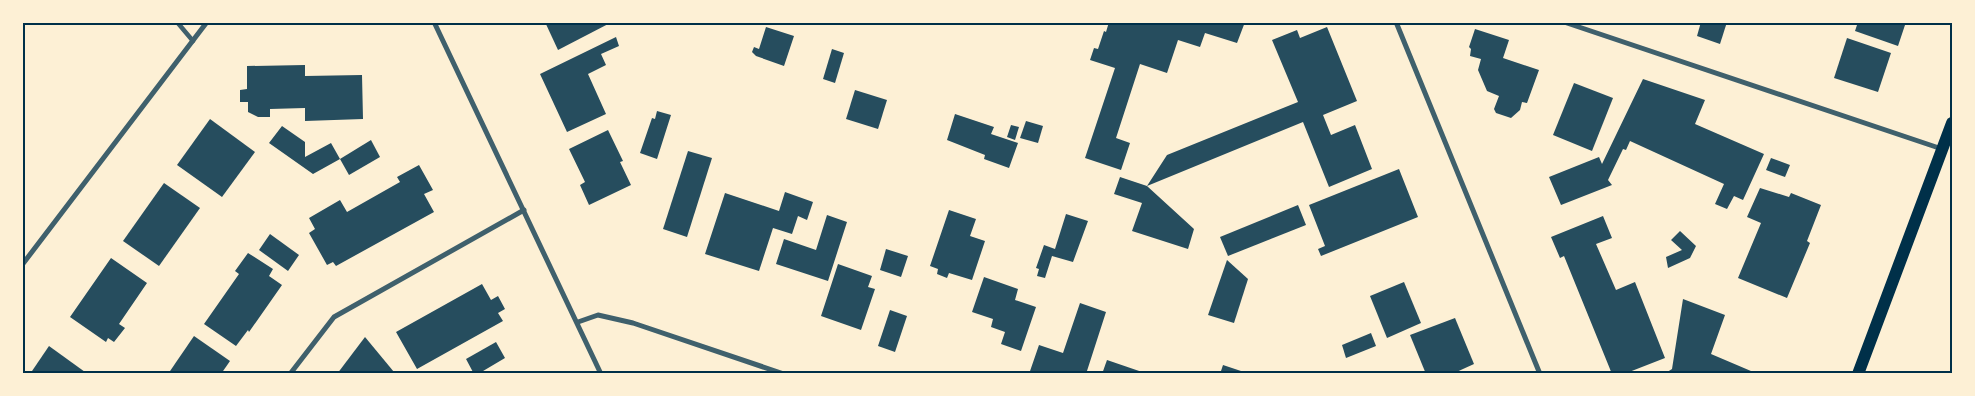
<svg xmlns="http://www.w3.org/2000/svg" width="1975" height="396" font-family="'Space Grotesk',sans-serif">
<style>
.building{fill:#264d5e}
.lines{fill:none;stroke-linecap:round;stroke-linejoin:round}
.pedestrian{stroke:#3f606c;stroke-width:4.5}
.minor{stroke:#3f606c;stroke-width:5}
.primary{stroke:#003049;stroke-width:12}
.neatline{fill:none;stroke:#003049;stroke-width:2}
</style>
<rect width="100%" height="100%" fill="#fdf0d5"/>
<g class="building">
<polygon points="545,22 612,22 558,50"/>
<polygon points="1109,22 1245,22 1237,43 1205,33 1200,47 1178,40 1167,73 1140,64 1116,138 1130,143 1121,170 1085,158 1115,68 1090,60 1094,48 1098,49 1104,31 1106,32"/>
<polygon points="1701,22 1727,22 1720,44 1697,36"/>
<polygon points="1858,22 1906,22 1898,46 1855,31"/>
<polygon points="766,27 794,36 784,66 756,56 752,52 754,47 759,49"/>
<polygon points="1327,27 1357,101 1323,115 1331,135 1355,125 1372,169 1329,187 1303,122 1147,186 1167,155 1298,102 1272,40 1297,30 1300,38"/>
<polygon points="1475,29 1509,40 1503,58 1539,70 1527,103 1522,102 1520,110 1511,118 1496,113 1494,109 1499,96 1487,91 1478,70 1481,59 1470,56 1471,49 1469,47"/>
<polygon points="616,37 619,46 601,54 606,65 588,74 606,114 567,132 540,74"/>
<polygon points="1847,38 1891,53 1878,92 1834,78"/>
<polygon points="832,49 844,53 835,83 823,79"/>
<polygon points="305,65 305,76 362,75 363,119 305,121 305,108 270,109 270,117 258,117 248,112 248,102 240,102 240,90 247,89 247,66"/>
<polygon points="1643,79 1705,100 1695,124 1764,154 1743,200 1734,196 1727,209 1715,204 1724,184 1630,141 1626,150 1623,149 1608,180 1612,185 1561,205 1549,177 1599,157 1602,164"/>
<polygon points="1574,83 1613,98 1592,151 1553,135"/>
<polygon points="855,90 887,100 878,129 846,119"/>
<polygon points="657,111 671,115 657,159 640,153 652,118 655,119"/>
<polygon points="955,114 994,127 991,134 1018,143 1009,168 984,159 985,155 947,140"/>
<polygon points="210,119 255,152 222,197 177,165"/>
<polygon points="1026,121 1043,126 1038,143 1020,138"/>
<polygon points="1011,125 1019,127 1015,140 1007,137"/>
<polygon points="282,126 305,142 305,157 331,143 340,159 313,174 269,143"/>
<polygon points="608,130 623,161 620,162 631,185 589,205 580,185 585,182 569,149"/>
<polygon points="371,140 380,157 349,175 340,159"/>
<polygon points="688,151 712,158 687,237 663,229"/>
<polygon points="1771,158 1790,165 1785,177 1766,170"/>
<polygon points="419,165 433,190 424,194 434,212 336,266 333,262 327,265 309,233 315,229 309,218 340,200 347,212 400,182 397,177"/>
<polygon points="1399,169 1418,217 1321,256 1318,249 1325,246 1309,205"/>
<polygon points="1120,177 1147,186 1194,229 1188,249 1132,231 1142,203 1114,194"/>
<polygon points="164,183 200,208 159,266 123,241"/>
<polygon points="1760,188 1789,197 1791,193 1821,205 1807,241 1810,243 1787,298 1738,278 1761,223 1747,217"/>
<polygon points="785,192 813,202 807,220 798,216 792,234 773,228 759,271 705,254 725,193 779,211"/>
<polygon points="1298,205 1306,225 1228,256 1220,237"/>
<polygon points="949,210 976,219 970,236 985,241 972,280 949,273 947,278 937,274 938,269 930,266"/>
<polygon points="1066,214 1088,221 1073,262 1052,256 1045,278 1037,276 1039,269 1036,268 1044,245 1055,249"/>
<polygon points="827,215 847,222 828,281 776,264 784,239 816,250"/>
<polygon points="1603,216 1612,238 1596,244 1616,290 1635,282 1665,358 1624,374 1612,374 1564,256 1560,258 1551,237"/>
<polygon points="1680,231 1696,246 1690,258 1668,268 1666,257 1682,250 1671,240"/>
<polygon points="270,234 299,255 288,271 259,250"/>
<polygon points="886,249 908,256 901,277 880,270"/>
<polygon points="248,253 273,269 269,276 282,285 249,332 248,330 236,346 204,324 239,274 235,271"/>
<polygon points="111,258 147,283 119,324 125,328 114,342 108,338 106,342 70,317"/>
<polygon points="1227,260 1248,279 1234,323 1208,315"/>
<polygon points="838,264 872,276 868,287 875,289 861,330 821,316"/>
<polygon points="984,277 1018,289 1015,300 1036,307 1021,351 1001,344 1005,332 991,327 993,319 972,312"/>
<polygon points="1404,282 1421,323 1387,338 1370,296"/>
<polygon points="482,284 491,300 498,296 505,309 498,313 503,321 417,369 396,332"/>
<polygon points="1683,299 1725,315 1711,354 1758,374 1664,374 1672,369"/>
<polygon points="1080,303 1106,312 1086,374 1029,374 1039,345 1063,353"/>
<polygon points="890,310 907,316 895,352 878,346"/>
<polygon points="1455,318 1474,364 1452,374 1426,374 1410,335"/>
<polygon points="1371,333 1376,346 1346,358 1342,345"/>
<polygon points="194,336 230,361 221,374 168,374"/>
<polygon points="365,337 394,372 393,374 337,374"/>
<polygon points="496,342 505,358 478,374 474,374 466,359"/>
<polygon points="49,346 85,372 84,374 30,374"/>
<polygon points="1107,360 1145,373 1145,374 1102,374"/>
<polygon points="1223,365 1247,373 1247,374 1220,374"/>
</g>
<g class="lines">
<polyline class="pedestrian" points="177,22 193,41"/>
<g class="minor">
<polyline points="434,22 601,374"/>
<polyline points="1396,22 1540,374"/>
<polyline points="1564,22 1942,149"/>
<polyline points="22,265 207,22"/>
<polyline points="578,322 598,315 633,323 784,374"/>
<polyline points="290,374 334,317 524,210"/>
</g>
<polyline class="primary" points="1858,374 1952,123"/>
</g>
<rect width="1975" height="396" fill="none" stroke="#fdf0d5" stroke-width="48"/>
<rect x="24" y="24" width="1927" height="348" class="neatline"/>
</svg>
